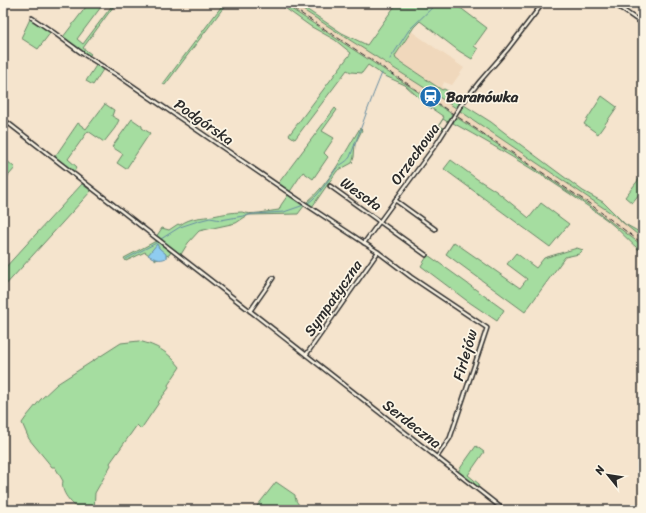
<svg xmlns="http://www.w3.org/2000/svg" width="646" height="513" font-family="Sriracha,sans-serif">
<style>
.built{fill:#f0d8bc}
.green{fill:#a5dda0;stroke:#688466}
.water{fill:#8fccf0;stroke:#678ca1}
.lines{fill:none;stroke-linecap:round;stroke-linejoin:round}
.stream{stroke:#678ca1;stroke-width:1}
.street-casing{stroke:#2b2b2b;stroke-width:5.5}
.street{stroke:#fcf5e5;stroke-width:2.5}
.rail{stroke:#2b2b2b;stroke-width:1;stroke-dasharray:6 3;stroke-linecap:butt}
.street-bridge-casing{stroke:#2b2b2b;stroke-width:5.5;stroke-linecap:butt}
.street-bridge{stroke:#fcf5e5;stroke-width:2.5}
.labels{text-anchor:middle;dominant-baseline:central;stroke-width:3.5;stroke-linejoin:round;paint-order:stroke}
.poi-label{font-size:15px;font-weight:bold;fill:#2b2b2b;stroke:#fcf5e5;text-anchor:start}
.street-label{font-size:15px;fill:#2b2b2b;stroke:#fcf5e5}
</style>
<rect width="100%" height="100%" fill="#f5e4cd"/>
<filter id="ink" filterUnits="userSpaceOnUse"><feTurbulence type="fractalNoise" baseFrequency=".025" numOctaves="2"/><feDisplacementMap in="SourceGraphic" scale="8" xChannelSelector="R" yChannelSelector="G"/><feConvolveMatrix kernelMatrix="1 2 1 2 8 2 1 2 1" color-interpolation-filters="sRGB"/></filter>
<g filter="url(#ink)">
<g class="built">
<polygon points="282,3 292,3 456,108 452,114"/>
<polygon points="411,31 464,68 452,85 444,82 442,87 444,89 443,90 396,59 395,56"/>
<polygon points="460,111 611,213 643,239 643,246 586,203 456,117"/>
</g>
<g class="green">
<polygon points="89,3 104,3 77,39 83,44 114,3 116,3 83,48 91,54 89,56 63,37"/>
<polygon points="224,3 227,3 165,85 163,84"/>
<polygon points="278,3 282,3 452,114 449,120 449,123 443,119 439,125 445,129 444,131 438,127 444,117 428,106 405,85 383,75 368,65 362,73 351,72 347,70 295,139 289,135 351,53 335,40 310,26"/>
<polygon points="292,3 297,3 342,33 367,45 397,3 454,3 487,28 474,46 478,49 472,59 459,51 420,21 414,27 395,56 396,59 442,90 444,89 462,98 463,98 456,108"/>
<polygon points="30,19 51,32 38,49 21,38"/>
<polygon points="97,64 104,68 93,85 86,81"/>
<polygon points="602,96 617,107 598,134 584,124"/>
<polygon points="105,104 114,110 112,116 119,120 115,128 104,142 88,131 68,159 77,167 73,173 54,158 78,123 86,129"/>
<polygon points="464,105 491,122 513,139 583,191 603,202 625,224 643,234 643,239 611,213 460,111"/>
<polygon points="335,108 337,110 322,131 334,138 324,153 328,157 313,179 303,172 289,193 277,185"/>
<path d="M456 117 586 203 643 246V253C630 243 620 230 607 220 558 184 506 152 453 123Z"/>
<polygon points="132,119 142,126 142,128 150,133 126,169 117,163 123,154 112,147"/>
<path d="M360 128 362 130 355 144 354 157 352 163 337 171 312 207 306 203C330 183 344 154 360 128Z"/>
<polygon points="3,157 15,168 3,182"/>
<polygon points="451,160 477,179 496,191 529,218 541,203 569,224 550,247 444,169"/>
<polygon points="643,174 643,189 632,203 625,197"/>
<polygon points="82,184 91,191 3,288 3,270"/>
<path d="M288 195 304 206 298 214 249 215 245 217 236 223 199 231 188 243 180 256 156 237 162 228 169 230 178 224 180 225C191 217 201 218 213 216 223 214 232 212 242 212 250 216 269 211 279 210L281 205Z"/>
<polygon points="156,241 171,252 169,255 156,260 145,252 126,261 124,258"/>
<polygon points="454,242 520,288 527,279 507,264 516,253 536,268 544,258 577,248 583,250 579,254 565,257 525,312 446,254"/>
<polygon points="428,255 504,310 497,321 466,300 421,266"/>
<path d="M139 341C158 346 168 352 180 367L168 385 169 388 159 401 158 404 141 429 137 425 110 463 111 465 95 493 94 510H79C72 503 60 493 63 481L55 467H52L29 439 22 423 27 416 41 399 57 384 121 343Z"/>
<polygon points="476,446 484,452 468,475 479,484 478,488 458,473 459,470"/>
<path d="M276 482 295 495C295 501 299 506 304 509L306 506 310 510H254Z"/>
</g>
<path class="water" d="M157 244 159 248 166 254V258C160 261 154 259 148 255Z"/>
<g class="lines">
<g class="stream">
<polyline points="390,59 409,30 437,3"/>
<path d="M308 203C320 195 327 181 336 169 340 164 346 163 350 157 361 129 370 101 382 73"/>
<polyline points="161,239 180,227 198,221 210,218 221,220 254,214 284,212 304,205"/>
<polyline points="126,259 158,242"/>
</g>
<defs>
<g id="street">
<polyline points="613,3 643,24"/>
<polyline points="32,18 53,32 83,54 120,77 299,200 378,252 411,277 487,328 450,438 437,457"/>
<polyline points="461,105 480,81 507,50 543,3"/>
<polyline points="3,119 240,303 504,510"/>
<polyline points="330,186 426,255"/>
<polyline points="395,200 435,229"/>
<polyline points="364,243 437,143 451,121"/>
<polyline points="250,311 273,278"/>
<polyline points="306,355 378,252"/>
</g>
</defs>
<use href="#street" class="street-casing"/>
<use href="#street" class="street"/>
<polyline class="rail" points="285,3 590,204 643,244"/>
<defs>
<polyline id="street-bridge" points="451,121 461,105"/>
</defs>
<use href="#street-bridge" class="street-bridge-casing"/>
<use href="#street-bridge" class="street-bridge"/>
</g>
</g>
<defs>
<symbol id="station-disc" viewBox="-11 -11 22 22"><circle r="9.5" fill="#1f6fb2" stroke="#fcf5e5"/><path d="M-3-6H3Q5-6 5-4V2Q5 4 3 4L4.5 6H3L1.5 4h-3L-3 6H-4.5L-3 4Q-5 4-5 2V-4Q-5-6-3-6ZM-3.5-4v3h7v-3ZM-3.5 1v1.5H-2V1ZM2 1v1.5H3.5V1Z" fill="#fff"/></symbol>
</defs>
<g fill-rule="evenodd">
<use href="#station-disc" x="418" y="84" width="25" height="25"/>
</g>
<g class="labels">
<g class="poi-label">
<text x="446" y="97">Baranówka</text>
</g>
<g class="street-label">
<text transform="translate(204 122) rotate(35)">Podgórska</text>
<text transform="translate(415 154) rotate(-54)">Orzechowa</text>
<text transform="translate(361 194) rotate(35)">Wesoła</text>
<text transform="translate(333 298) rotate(-55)">Sympatyczna</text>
<text transform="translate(465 355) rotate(-74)">Firlejów</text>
<text transform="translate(412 424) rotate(38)">Serdeczna</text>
</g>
</g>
<rect width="646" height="513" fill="none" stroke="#fcf5e5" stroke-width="16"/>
<rect x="8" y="8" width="630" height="497" fill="none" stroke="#2b2b2b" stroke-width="1.5" filter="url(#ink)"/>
<g transform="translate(608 475) rotate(300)" stroke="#fcf5e5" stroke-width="3" paint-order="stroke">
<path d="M0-3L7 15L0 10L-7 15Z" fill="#2b2b2b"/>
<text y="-6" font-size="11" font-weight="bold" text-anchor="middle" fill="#2b2b2b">N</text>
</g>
</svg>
